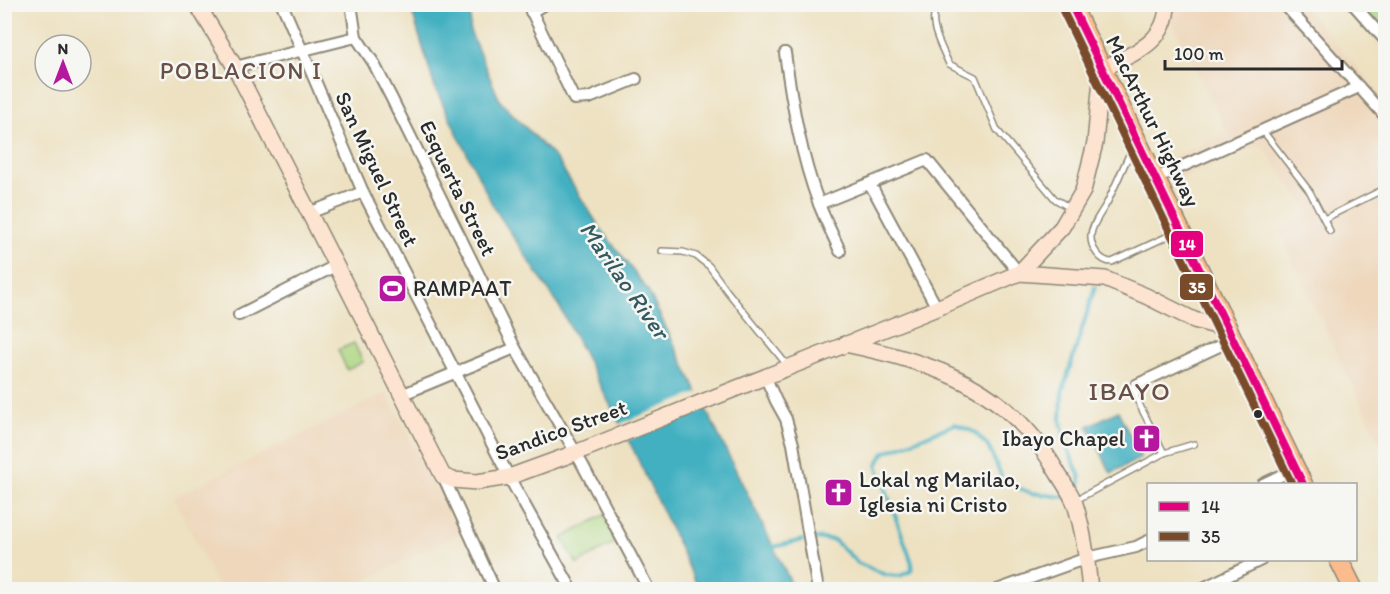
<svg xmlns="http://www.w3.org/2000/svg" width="1390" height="594" font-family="Itim,sans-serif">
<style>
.built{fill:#eed7bb}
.green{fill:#abd580;stroke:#6b8056;stroke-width:1.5}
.water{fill:#43b0c1;stroke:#376e76;stroke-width:1.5}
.pier{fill:#ede1c1}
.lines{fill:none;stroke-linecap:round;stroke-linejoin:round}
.stream{stroke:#43b0c1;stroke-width:4}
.service-casing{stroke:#8c8676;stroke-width:8}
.minor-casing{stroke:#8c8676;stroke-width:14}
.secondary-casing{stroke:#8c8676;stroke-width:18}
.trunk-casing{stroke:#8c8676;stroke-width:21}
.service{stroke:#fff;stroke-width:5}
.minor{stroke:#fff;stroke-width:10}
.secondary{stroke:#fde4d1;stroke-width:15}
.trunk{stroke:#fbbb8c;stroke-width:18}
.bus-1-casing{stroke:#f6f6f2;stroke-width:12}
.bus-2-casing{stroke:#f6f6f2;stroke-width:12}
.bus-1{stroke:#e5007d;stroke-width:8}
.bus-2{stroke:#7a4b2a;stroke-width:8}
.bus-dot{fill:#2b2b2b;stroke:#f6f6f2;stroke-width:2}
.labels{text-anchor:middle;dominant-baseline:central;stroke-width:5;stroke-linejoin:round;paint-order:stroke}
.street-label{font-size:22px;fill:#2b2b2b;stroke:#f6f6f2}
.poi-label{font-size:22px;fill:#2b2b2b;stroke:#f6f6f2;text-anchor:start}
.neighbourhood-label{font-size:24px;letter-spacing:1.5px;fill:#695047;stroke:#f6f6f2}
.water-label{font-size:24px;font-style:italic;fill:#335a60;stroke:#f6f6f2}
.quarter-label{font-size:26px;letter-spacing:1.5px;fill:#695047;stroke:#f6f6f2}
.line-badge{stroke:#f6f6f2;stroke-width:2}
.badge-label{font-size:16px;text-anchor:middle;font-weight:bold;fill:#fff}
</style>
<rect width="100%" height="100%" fill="#f6f6f2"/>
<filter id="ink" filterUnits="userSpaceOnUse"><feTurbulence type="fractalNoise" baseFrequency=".0167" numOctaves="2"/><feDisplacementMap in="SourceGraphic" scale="12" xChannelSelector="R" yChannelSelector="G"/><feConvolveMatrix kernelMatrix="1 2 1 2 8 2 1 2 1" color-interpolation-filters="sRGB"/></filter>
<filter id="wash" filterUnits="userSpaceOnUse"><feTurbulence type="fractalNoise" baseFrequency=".008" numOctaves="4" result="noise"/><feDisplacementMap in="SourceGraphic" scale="24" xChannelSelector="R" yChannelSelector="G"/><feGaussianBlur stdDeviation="1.35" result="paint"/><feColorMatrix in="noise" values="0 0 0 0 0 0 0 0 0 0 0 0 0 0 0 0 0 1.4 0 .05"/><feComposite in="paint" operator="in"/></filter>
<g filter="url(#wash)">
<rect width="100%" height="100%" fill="#ede1c1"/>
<g class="built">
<polygon points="1163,5 1301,5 1385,98 1385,453 1288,251 1280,230 1311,214 1263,147 1253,147 1177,181 1167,160 1228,133"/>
<polygon points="386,393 460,533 348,589 219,589 174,497"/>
</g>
<g class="green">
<polygon points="1360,5 1385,5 1385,32"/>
<polygon points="354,343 363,362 347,370 338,350"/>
<polygon points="604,515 618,541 577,564 562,538"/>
</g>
<g class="water">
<polygon points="410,5 471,5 470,31 500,101 557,160 600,228 647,289 794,589 699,589 634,451 559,306 493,206 435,88"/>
<polygon points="1118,411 1141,458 1111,473 1088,426"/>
</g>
<polygon class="pier" points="700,392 707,408 625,441 617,425"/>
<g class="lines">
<g class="stream">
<polyline points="1074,490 1080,484 1080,477 1065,442 1061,421 1062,393 1095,287"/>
<polyline points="813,538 834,540 858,563 886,575 900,576 911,571 912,563 877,465 884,453 955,424 974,432 988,446 1004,482 1031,493 1063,497"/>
<polyline points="769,548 803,540"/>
</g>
</g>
</g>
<g filter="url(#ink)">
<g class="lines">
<defs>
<g id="service">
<path d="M939 4C925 21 942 47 949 64L975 77 997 130 1055 199 1070 208"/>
<polyline points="1263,131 1310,192 1330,231"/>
<path d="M1134 144C1125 163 1117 182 1108 201 1103 211 1092 223 1091 235 1090 247 1100 262 1112 262L1179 231"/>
<polyline points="1324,219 1386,188"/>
<polyline points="662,251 683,252 696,256 709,266 727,291 787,365"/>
<polyline points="1134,394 1164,453"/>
<polyline points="1074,501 1164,453 1194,444"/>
</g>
<g id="minor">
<polyline points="282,4 363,192 509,477 572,590"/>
<polyline points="351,4 356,37 373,62 392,99 515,348 580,460 649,590"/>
<polyline points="528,4 574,99 589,98 636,79"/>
<polyline points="1284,4 1386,117"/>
<polyline points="1353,4 1386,41"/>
<polyline points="531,12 545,4"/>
<path d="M785 53C792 104 801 156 819 204 825 220 833 235 840 251"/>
<polyline points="235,67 356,37"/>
<polyline points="1154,179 1359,87"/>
<polyline points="868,184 874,191 937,308"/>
<polyline points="819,204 927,160 1019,273"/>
<polyline points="309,213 363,192"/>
<polyline points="239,315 335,266"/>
<polyline points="765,376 776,401 786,419 793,444 818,590"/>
<polyline points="1134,394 1136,385 1232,340"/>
<polyline points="401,395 515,348"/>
<polyline points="443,476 495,590"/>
<polyline points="1263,484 1295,469"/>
<polyline points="997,590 1087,558 1136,547 1148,541"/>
<polyline points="1199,590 1261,560"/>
</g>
<g id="secondary">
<path d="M197 4 235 67 443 476 453 480 477 482 509 477 575 453 937 308 1019 273 1062 227 1083 191 1095 143 1102 69C1131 54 1167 44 1167 4"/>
<polyline points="1019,273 1105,279 1146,296 1194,320 1227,329"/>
<path d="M845 344C935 363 1009 387 1057 472 1063 482 1071 493 1075 504 1084 532 1087 560 1090 590"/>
</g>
<g id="trunk">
<polyline points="1071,4 1303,484"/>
<polyline points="1339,560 1354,590"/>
</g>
</defs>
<use href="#service" class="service-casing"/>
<use href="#minor" class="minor-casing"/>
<use href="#secondary" class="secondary-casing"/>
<use href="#trunk" class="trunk-casing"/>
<use href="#service" class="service"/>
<use href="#minor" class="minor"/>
<use href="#secondary" class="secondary"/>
<use href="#trunk" class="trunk"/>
<defs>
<polyline id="bus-1" points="1071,4 1303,484"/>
<polyline id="bus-2" points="1062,9 1292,484"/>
</defs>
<use href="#bus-1" class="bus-1-casing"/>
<use href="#bus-2" class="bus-2-casing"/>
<use href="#bus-1" class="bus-1"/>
<use href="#bus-2" class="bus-2"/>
</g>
</g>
<defs>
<symbol id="stadium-square" viewBox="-11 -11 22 22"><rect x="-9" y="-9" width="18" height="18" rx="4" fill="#b5179e" stroke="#f6f6f2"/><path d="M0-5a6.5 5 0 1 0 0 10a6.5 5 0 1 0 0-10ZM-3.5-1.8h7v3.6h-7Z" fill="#fff"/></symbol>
<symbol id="church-square" viewBox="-11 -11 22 22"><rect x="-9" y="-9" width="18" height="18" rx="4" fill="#b5179e" stroke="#f6f6f2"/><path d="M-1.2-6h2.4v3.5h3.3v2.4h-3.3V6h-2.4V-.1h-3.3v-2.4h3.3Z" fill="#fff"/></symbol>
</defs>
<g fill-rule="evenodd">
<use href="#stadium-square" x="376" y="272" width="33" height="33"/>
<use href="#church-square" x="1130" y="422" width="33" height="33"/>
<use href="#church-square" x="822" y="476" width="33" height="33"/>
</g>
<circle class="bus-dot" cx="1258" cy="414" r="5"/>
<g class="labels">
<g class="street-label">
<text transform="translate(1153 121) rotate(64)">MacArthur Highway</text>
<text transform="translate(377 169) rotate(65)">San Miguel Street</text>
<text transform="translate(458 188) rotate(64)">Esquerta Street</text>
<text transform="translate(561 430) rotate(-20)">Sandico Street</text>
</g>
<g class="poi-label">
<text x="413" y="288">RAMPAAT</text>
<text x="1125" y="438" text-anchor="end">Ibayo Chapel</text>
<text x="859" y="479">Lokal ng Marilao,<tspan x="859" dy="25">Iglesia ni Cristo</tspan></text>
</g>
<g class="neighbourhood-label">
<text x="241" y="70">POBLACION I</text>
</g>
<g class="water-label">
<text transform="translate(625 280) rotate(55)">Marilao River</text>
</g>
<g class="quarter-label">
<text x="1130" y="391">IBAYO</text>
</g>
</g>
<g class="line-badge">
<rect x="1170" y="230" width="34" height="28" rx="6" fill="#e5007d"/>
<rect x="1179" y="273" width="35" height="28" rx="6" fill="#7a4b2a"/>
</g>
<g class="badge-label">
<text x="1187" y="250">14</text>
<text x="1197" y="293">35</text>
</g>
<rect width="1390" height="594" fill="none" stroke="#f6f6f2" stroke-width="24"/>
<rect x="1147" y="483" width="210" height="78" fill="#f6f6f2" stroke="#a5a5a2" stroke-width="1.5"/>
<rect x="1159" y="502" width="30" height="9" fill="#e5007d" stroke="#a5a5a2" stroke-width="1.5"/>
<text x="1201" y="513" font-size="18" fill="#2b2b2b">14</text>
<rect x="1159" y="532" width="30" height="9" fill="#7a4b2a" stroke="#a5a5a2" stroke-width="1.5"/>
<text x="1201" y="543" font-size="18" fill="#2b2b2b">35</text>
<g transform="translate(63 63)"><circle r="28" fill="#f6f6f2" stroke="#a5a5a2" stroke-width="1.5"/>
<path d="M0-4.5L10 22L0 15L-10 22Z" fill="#b5179e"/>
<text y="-9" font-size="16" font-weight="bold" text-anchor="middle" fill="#2b2b2b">N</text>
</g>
<path d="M1165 60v9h177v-9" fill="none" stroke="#2b2b2b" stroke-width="3"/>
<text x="1174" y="60" font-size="18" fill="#2b2b2b" stroke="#f6f6f2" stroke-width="4.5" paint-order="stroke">100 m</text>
</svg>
